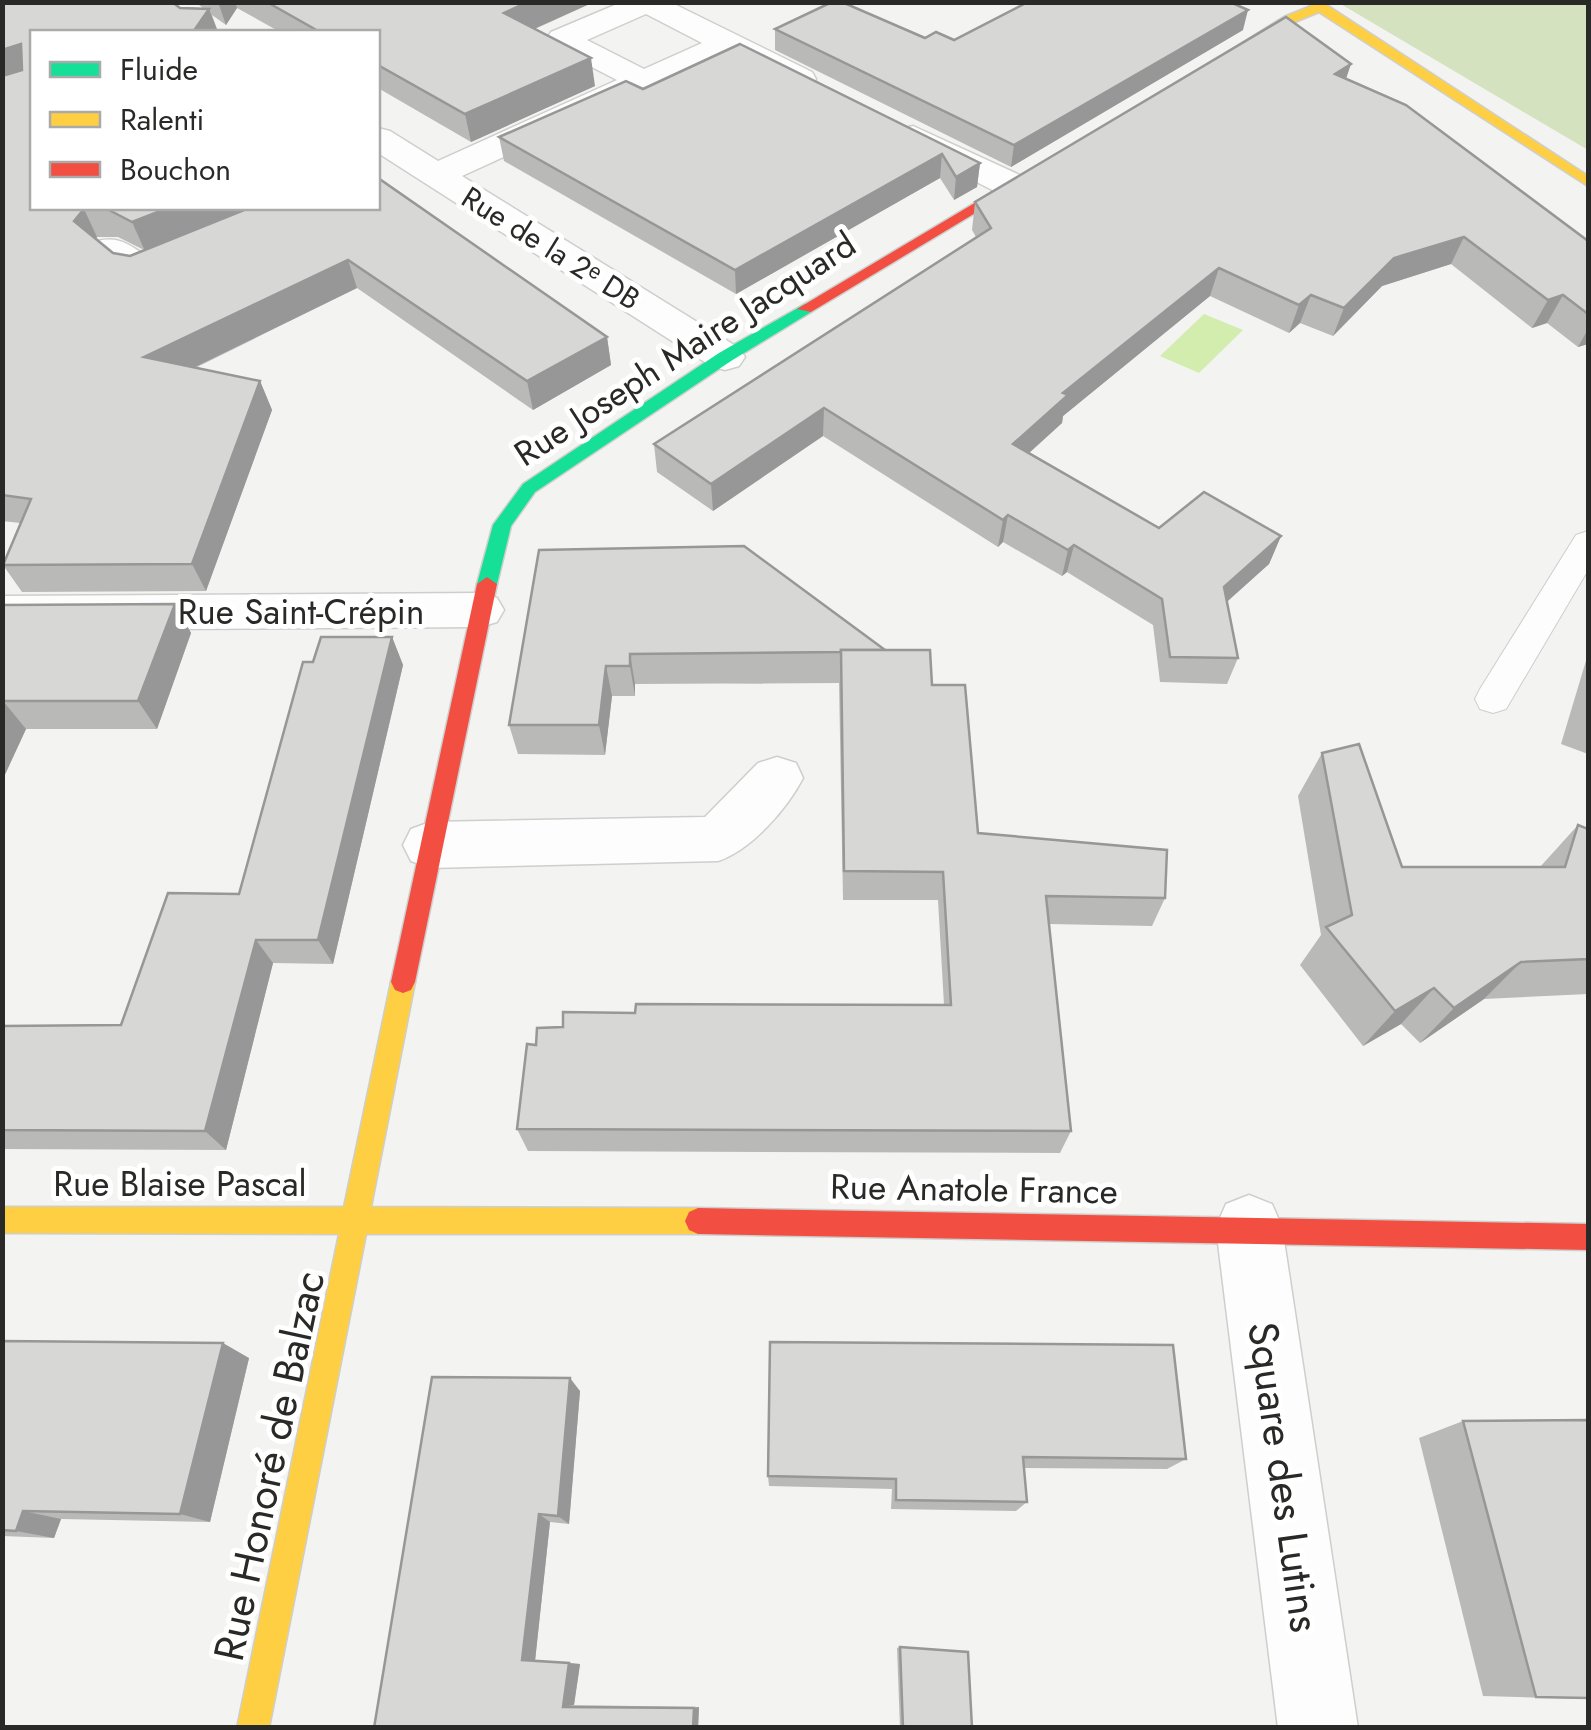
<svg xmlns="http://www.w3.org/2000/svg" width="1591" height="1730" font-family="Jost,sans-serif">
<style>
.green{fill:#d4e2c0}
.water{fill:#d2edad}
.lines{fill:none;stroke-linecap:round;stroke-linejoin:round}
.lane-casing{stroke:#cecfcc;stroke-width:2}
.street-casing{stroke:#cecfcc;stroke-width:3}
.fast-casing{stroke:#cecfcc;stroke-width:3}
.slow-casing{stroke:#cecfcc;stroke-width:3}
.jam-casing{stroke:#cecfcc;stroke-width:3}
.lane{fill:#fdfdfd;fill-rule:evenodd}
.street{fill:#fdfdfd;fill-rule:evenodd}
.fast{fill:#16e098;fill-rule:evenodd}
.slow{fill:#ffcf43;fill-rule:evenodd}
.jam{fill:#f24e42;fill-rule:evenodd}
.wall{fill:#b9bab8;fill-rule:evenodd}
.shaded-wall{fill:#969796}
.building{fill:#d7d8d6;stroke:#969796;stroke-width:2.5}
.labels{text-anchor:middle;dominant-baseline:central;stroke-width:10;stroke-linejoin:round;paint-order:stroke}
.far-street-label{font-size:30px;fill:#292a28;stroke:#fff}
.street-label{font-size:35px;fill:#292a28;stroke:#fff}
.near-street-label{font-size:42px;fill:#292a28;stroke:#fff}
</style>
<rect width="100%" height="100%" fill="#f3f4f1"/>
<polygon class="green" points="1339,3 1588,3 1588,150"/>
<polygon class="water" points="1204,314 1243,330 1199,373 1160,356"/>
<g class="lines">
<defs>
<polygon id="lane" points="1588,531 1588,570 1506,709 1493,713 1480,709 1475,699 1480,689 1576,535"/>
<g id="street">
<path d="M622 2H670L812 72 816 79 812 86C784 93 751 67 727 55L462 176 739 348 745 357 739 366 725 370 711 366 378 153V128L390 131 438 161 617 80 551 46 546 39 551 32ZM646 14 702 43 644 69 587 40Z"/>
<polygon points="913,126 1024,177 1029,185 1024,193 1011,196 998,193 901,143 896,136 901,129"/>
<path d="M254 208H302L297 216 142 281 129 278 92 249 98 241C118 236 128 244 145 255Z"/>
<polygon points="480,593 497,598 504,610 497,622 480,627 2,630 2,596"/>
<path d="M777 757 796 763 803 778C787 809 751 850 718 861L430 868 411 861 403 845 411 829 430 822 705 817 758 763Z"/>
<polygon points="1249,1195 1272,1204 1282,1227 1358,1728 1278,1728 1216,1227 1226,1204"/>
</g>
<polygon id="fast" points="805,304 813,309 811,312 731,361 535,492 511,526 497,584 487,591 480,589 477,584 493,525 523,484 719,353"/>
<g id="slow">
<polygon points="1307,2 1322,2 1588,176 1588,186 1319,12 1292,23 1231,61 1219,58 1284,17 1311,6"/>
<polygon points="403,971 411,974 415,982 371,1207 698,1208 707,1212 711,1221 707,1230 698,1234 366,1234 269,1728 237,1728 339,1234 2,1233 2,1207 344,1207 391,982 395,974"/>
</g>
<g id="jam">
<polygon points="1040,164 1045,165 1045,171 811,312 797,309"/>
<polygon points="487,577 497,584 415,982 411,990 403,993 395,990 391,982 477,584"/>
<polygon points="698,1208 1588,1224 1588,1250 698,1234 689,1230 685,1221 689,1212"/>
</g>
</defs>
<use href="#lane" class="lane-casing"/>
<use href="#street" class="street-casing"/>
<use href="#fast" class="fast-casing"/>
<use href="#slow" class="slow-casing"/>
<use href="#jam" class="jam-casing"/>
<use href="#lane" class="lane"/>
<use href="#street" class="street"/>
<use href="#fast" class="fast"/>
<use href="#slow" class="slow"/>
<use href="#jam" class="jam"/>
</g>
<g class="wall">
<path d="M2 2 203 8 195 2H594L535 29 595 86 471 142 378 88V32H280L237 8 226 25 212 15 218 32H32L246 208 186 233 249 208 607 337 611 365 533 410 357 288 195 368 260 381 272 410 206 591 22 592 3 565 20 523 2 521ZM97 237H118L144 250 130 256 113 253 96 239Z"/>
<polygon points="775,29 954,40 1243,30 1011,167 775,50"/>
<polygon points="1346,79 1588,241 1588,344 1578,347 1547,323 1532,328 1451,264 1382,286 1333,336 1300,323 1289,333 1210,296 1063,416 1062,423 1029,453 1159,528 1281,536 1269,564 1227,602 1238,658 1227,684 1160,682 1153,625 1067,572 1062,576 1003,542 998,547 823,436 713,511 657,472 654,444 976,237 972,230 975,202"/>
<polygon points="643,89 980,163 977,187 954,200 940,178 736,294 504,161 499,137"/>
<polygon points="744,546 932,685 978,833 1165,898 1152,926 1049,924 1071,1131 1060,1153 528,1151 517,1129 536,1045 563,1027 635,1013 944,1005 938,900 843,900 839,683 635,684 635,696 612,696 605,755 518,754 509,725"/>
<polygon points="175,604 191,633 157,729 26,729 2,781 2,605"/>
<polygon points="392,637 403,665 333,964 273,963 226,1150 2,1149 2,1026 121,1025 239,894 313,662"/>
<polygon points="1588,654 1588,754 1561,744"/>
<polygon points="1322,753 1402,867 1540,867 1578,825 1588,829 1588,994 1484,999 1420,1043 1401,1024 1363,1046 1300,965 1321,935 1298,796"/>
<polygon points="2,1341 249,1358 210,1522 61,1519 54,1538 2,1536"/>
<polygon points="770,1342 1186,1459 1167,1469 1024,1468 1027,1502 1016,1511 891,1509 892,1489 769,1486 768,1476"/>
<polygon points="580,1391 569,1524 550,1522 535,1661 580,1664 574,1705 699,1707 698,1728 374,1728"/>
<polygon points="1463,1421 1588,1699 1483,1696 1419,1438"/>
<polygon points="900,1647 972,1728 900,1728 897,1648"/>
</g>
<g class="shaded-wall">
<polygon points="218,2 235,2 237,8 226,25"/>
<polygon points="528,2 594,2 509,40 504,13"/>
<polygon points="209,9 218,32 193,32"/>
<polygon points="1248,10 1243,30 1011,167 1014,145"/>
<polygon points="21,44 32,68 2,82 2,50"/>
<polygon points="591,58 595,86 471,142 465,114"/>
<polygon points="1351,64 1342,91 1335,74"/>
<polygon points="942,154 940,178 736,294 735,270"/>
<polygon points="980,163 977,187 954,200 956,177"/>
<polygon points="168,208 246,208 145,251 132,222"/>
<polygon points="84,209 97,237 88,250 74,221"/>
<polygon points="1464,237 1451,264 1382,286 1333,336 1344,308 1394,258"/>
<polygon points="348,260 357,288 158,385 144,357"/>
<polygon points="1219,268 1210,296 1063,416 1062,423 1008,472 1013,444 1063,393"/>
<polygon points="1311,295 1300,323 1289,333 1299,305"/>
<polygon points="1563,295 1547,323 1532,328 1548,300"/>
<polygon points="1588,329 1588,344 1578,347"/>
<polygon points="607,337 611,365 533,410 527,381"/>
<polygon points="260,381 272,410 206,591 192,564"/>
<polygon points="824,408 823,436 713,511 711,484"/>
<polygon points="1008,515 1003,542 998,547 1003,520"/>
<polygon points="1281,536 1269,564 1214,613 1224,587"/>
<polygon points="1074,545 1067,572 1062,576 1068,550"/>
<polygon points="175,604 191,633 157,729 138,701"/>
<polygon points="392,637 403,665 333,964 318,940"/>
<polygon points="630,654 635,684 635,696 630,666"/>
<polygon points="606,666 612,696 605,755 599,725"/>
<polygon points="3,701 26,729 2,781 2,703"/>
<polygon points="256,940 273,963 226,1150 205,1131"/>
<polygon points="1521,962 1484,999 1420,1043 1454,1008"/>
<polygon points="1434,988 1401,1024 1363,1046 1395,1011"/>
<polygon points="223,1343 249,1358 210,1522 180,1514"/>
<polygon points="570,1378 580,1391 569,1524 558,1516"/>
<polygon points="23,1511 61,1519 54,1538 16,1531"/>
<polygon points="539,1514 550,1522 535,1661 522,1660"/>
<polygon points="569,1663 580,1664 574,1705 563,1707"/>
<polygon points="699,1707 698,1728 693,1728 694,1708"/>
</g>
<g class="building">
<polygon points="2,2 172,2 180,8 209,9 193,32 32,32 32,208 168,208 132,222 105,208 84,209 74,221 113,253 130,256 249,208 378,208 378,178 607,337 527,381 348,260 144,357 260,381 192,564 3,565 31,499 2,495 2,76 22,70 21,44 2,50"/>
<polygon points="267,2 528,2 504,13 591,58 465,114 378,65 378,32 320,32"/>
<polygon points="832,2 842,2 925,38 936,32 954,40 1028,2 1230,2 1248,10 1014,145 775,29"/>
<polygon points="1286,17 1351,64 1335,74 1406,105 1588,241 1588,314 1563,295 1548,300 1464,237 1394,258 1344,308 1311,295 1299,305 1219,268 1063,393 1068,395 1013,444 1159,528 1204,492 1281,536 1224,587 1238,658 1170,657 1162,599 1074,545 1068,550 1008,515 1003,520 824,408 711,484 654,444 991,228 975,202"/>
<polygon points="740,44 980,163 956,177 942,154 735,270 499,137 626,81 643,89"/>
<polygon points="744,546 885,650 841,650 841,652 630,654 630,666 606,666 599,725 509,725 539,550"/>
<polygon points="175,604 138,701 3,701 2,703 2,605"/>
<polygon points="321,637 392,637 318,940 256,940 205,1131 2,1130 2,1026 121,1025 168,893 239,894 303,662 313,662"/>
<polygon points="841,650 930,650 932,685 965,685 978,833 1167,850 1165,898 1046,896 1071,1131 517,1129 527,1044 536,1045 537,1028 563,1027 563,1012 635,1013 636,1004 951,1005 943,872 844,871"/>
<polygon points="1359,744 1402,867 1565,867 1578,825 1588,829 1588,959 1521,962 1454,1008 1434,988 1395,1011 1326,927 1352,915 1322,753"/>
<polygon points="2,1341 223,1343 180,1514 23,1511 16,1531 2,1530"/>
<polygon points="770,1342 1173,1345 1186,1459 1023,1457 1027,1502 896,1500 896,1479 768,1476"/>
<polygon points="432,1377 570,1378 558,1516 539,1514 522,1660 569,1663 563,1707 694,1708 693,1728 374,1728"/>
<polygon points="1588,1420 1588,1698 1536,1697 1463,1421"/>
<polygon points="900,1647 968,1652 972,1728 903,1728"/>
</g>
<g class="labels">
<g class="far-street-label">
<text transform="translate(551 248) rotate(32)">Rue de la 2ᵉ DB</text>
</g>
<g class="street-label">
<text transform="translate(685 349) rotate(-33)">Rue Joseph Maire Jacquard</text>
<text x="301" y="612">Rue Saint-Crépin</text>
<text x="180" y="1184">Rue Blaise Pascal</text>
<text transform="translate(974 1189) rotate(1)">Rue Anatole France</text>
</g>
<g class="near-street-label">
<text transform="translate(269 1466) rotate(-78)">Rue Honoré de Balzac</text>
<text transform="translate(1284 1477) rotate(82)">Square des Lutins</text>
</g>
</g>
<rect width="1591" height="1730" fill="none" stroke="#292a28" stroke-width="10"/>
<rect x="30" y="30" width="350" height="180" fill="#ffffff" stroke="#a9aaa9" stroke-width="2.5"/>
<rect x="50" y="62" width="50" height="15" fill="#16e098" stroke="#a9aaa9" stroke-width="2.5"/>
<text x="120" y="80" font-size="30" fill="#292a28">Fluide</text>
<rect x="50" y="112" width="50" height="15" fill="#ffcf43" stroke="#a9aaa9" stroke-width="2.5"/>
<text x="120" y="130" font-size="30" fill="#292a28">Ralenti</text>
<rect x="50" y="162" width="50" height="15" fill="#f24e42" stroke="#a9aaa9" stroke-width="2.5"/>
<text x="120" y="180" font-size="30" fill="#292a28">Bouchon</text>
</svg>
